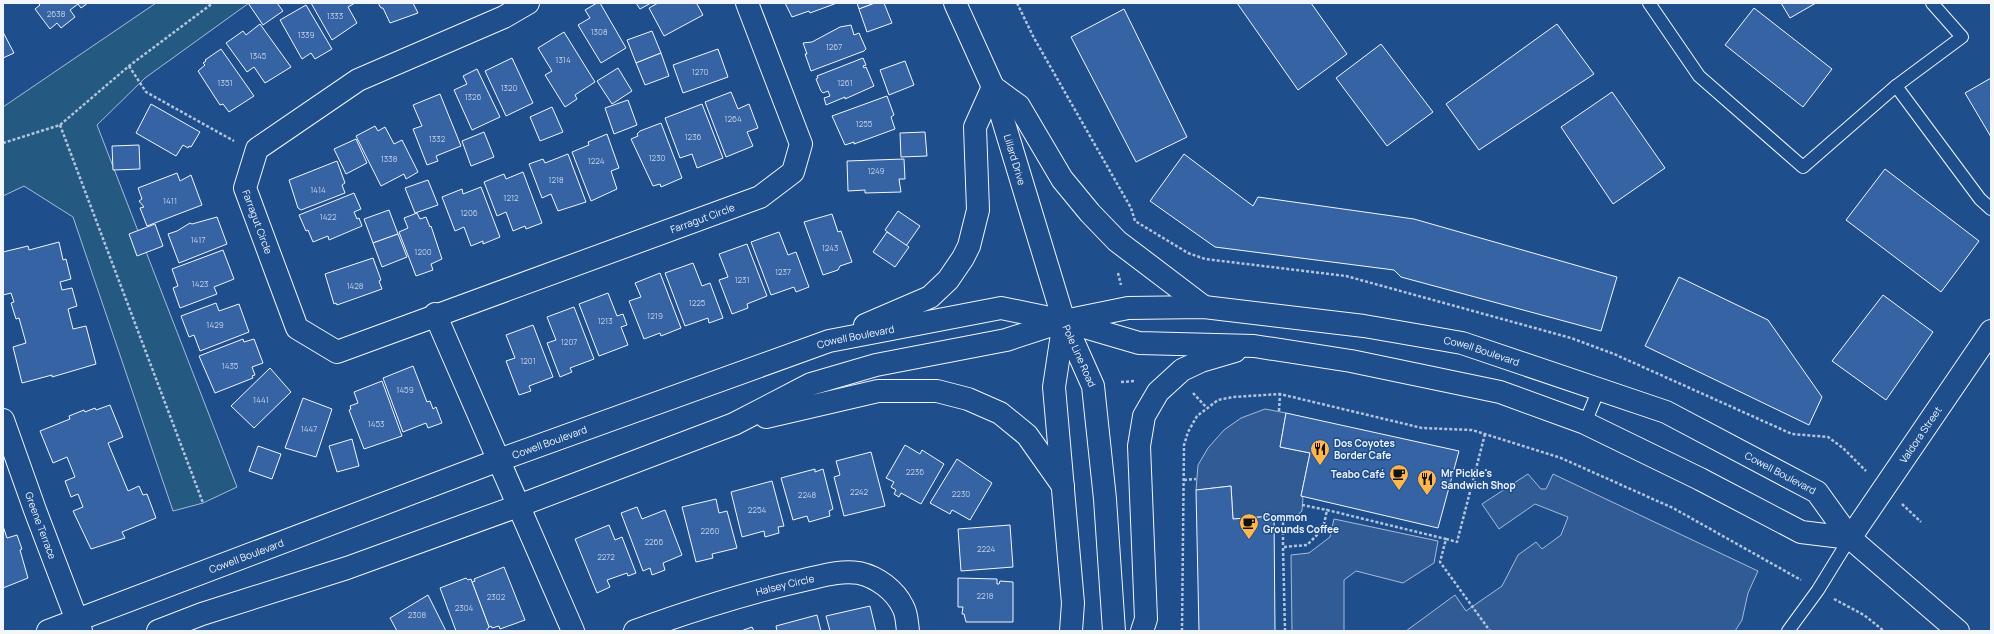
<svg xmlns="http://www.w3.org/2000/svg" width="1994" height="634" font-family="Manrope,sans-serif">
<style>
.green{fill:#245a82;stroke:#a8bbd7}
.parking{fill:#305b95;stroke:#a8bbd7}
.building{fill:#3563a3;stroke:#f2f6ff}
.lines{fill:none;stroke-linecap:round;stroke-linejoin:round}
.service-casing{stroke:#f2f6ff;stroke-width:14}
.minor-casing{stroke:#f2f6ff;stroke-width:24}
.tertiary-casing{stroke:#f2f6ff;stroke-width:24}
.secondary-casing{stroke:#f2f6ff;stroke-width:24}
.path{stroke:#b3c4dc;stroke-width:2.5;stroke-dasharray:3 2;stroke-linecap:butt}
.service{stroke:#1f4e8c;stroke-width:12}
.minor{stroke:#1f4e8c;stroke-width:22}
.tertiary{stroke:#1f4e8c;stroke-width:22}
.secondary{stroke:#1f4e8c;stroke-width:22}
.labels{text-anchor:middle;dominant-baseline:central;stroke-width:3;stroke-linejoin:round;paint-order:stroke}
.number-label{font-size:8px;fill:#c3d1e8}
.street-label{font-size:10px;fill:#f2f6ff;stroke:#1f4e8c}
.poi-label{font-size:10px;font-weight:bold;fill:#f2f6ff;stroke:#1f4e8c;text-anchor:start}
</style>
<rect width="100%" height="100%" fill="#1f4e8c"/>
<polygon class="green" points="156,3 249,3 145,78 97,125 237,487 203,503 173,511 73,217 24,186 3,196 3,107"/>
<g class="parking">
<polygon points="1265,409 1286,413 1280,447 1310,453 1301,496 1303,498 1302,511 1290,521 1277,521 1274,516 1233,519 1231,486 1196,490 1198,465 1208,448 1224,430 1241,418"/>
<polygon points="1528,474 1541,489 1546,489 1553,474 1758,571 1748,593 1742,620 1735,631 1406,631 1455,595 1466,611 1502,586 1518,555 1536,542 1542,549 1561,535 1568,517 1535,504 1499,529 1482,504"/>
<polygon points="1334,519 1438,541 1434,563 1403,583 1356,571 1344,580 1344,631 1292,631 1291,555 1309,553 1330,537"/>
</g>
<g class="building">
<polygon points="38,3 88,3 81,8 78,4 70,10 75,17 61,28 57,23 50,29 35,9 40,5"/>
<polygon points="248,3 277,3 283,11 263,25"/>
<polygon points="311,3 355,3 348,7 357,23 332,40"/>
<polygon points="378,3 413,3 418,13 390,23 383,8 381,8"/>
<polygon points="597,3 600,3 626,48 601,63 578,25 590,18 585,10"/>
<polygon points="636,3 651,3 640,9"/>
<polygon points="658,3 699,3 697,4 703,15 664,36 649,8"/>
<polygon points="785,3 837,3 810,13 809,11 792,17"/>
<polygon points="857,3 875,3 859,9"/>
<polygon points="875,3 884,3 892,23 867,32 859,9"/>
<polygon points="1237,3 1311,3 1347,54 1298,90"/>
<polygon points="1781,3 1816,3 1790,18"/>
<polygon points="306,5 332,49 315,59 311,53 302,59 280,20"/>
<polygon points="1754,8 1832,69 1803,107 1725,45"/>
<polygon points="1124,9 1187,137 1136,162 1071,37"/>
<polygon points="260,24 291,67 265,83 254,67 247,72 226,43 243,31 246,35"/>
<polygon points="1557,24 1594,74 1479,150 1446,104"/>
<polygon points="851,25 854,35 859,33 866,49 864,51 811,71 805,54 807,54 803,43 812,42 840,27"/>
<polygon points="652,31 661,53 636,63 627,40"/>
<polygon points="3,32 14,53 3,58"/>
<polygon points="564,32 595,82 575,95 577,99 565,107 545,75 552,71 538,48"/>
<polygon points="1381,44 1433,112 1387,146 1336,78"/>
<polygon points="221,49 254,96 229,112 223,104 220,105 198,71 205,65 203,63 206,61 205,60"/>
<polygon points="718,49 728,77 683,93 673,65"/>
<polygon points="661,53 669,76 645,85 636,63"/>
<polygon points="512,58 533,103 506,116 485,71"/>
<polygon points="863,58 866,65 863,66 864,68 866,67 874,86 845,99 845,97 826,105 824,98 830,96 828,91 823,93 821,91 816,79 818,78 817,76"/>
<polygon points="905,61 914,85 889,95 880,70"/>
<polygon points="618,68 632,91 612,104 597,81"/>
<polygon points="477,69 500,117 472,130 454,90 467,84 463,76"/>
<polygon points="1991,78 1991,137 1965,93"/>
<polygon points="731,92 738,109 749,104 758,128 747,132 753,146 726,157 705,102"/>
<polygon points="1612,92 1665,168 1613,204 1561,127"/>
<polygon points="440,94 461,146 436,156 438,161 427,165 413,129 422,126 413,105"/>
<polygon points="887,96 894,115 891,117 895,129 854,144 854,142 845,145 832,116"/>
<polygon points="628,100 637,125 614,134 605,108"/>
<polygon points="151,104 200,132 191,147 189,146 188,148 183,145 176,156 136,133"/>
<polygon points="702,104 723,158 697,168 692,154 680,158 665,118"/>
<polygon points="552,107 563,132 540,141 530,117"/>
<polygon points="661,123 682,178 661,187 660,184 653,186 631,139 638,136 637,134 640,131"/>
<polygon points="375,126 378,131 385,127 394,144 402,140 418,172 406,179 404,174 381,186 356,136"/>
<polygon points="484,132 494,157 471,166 462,141"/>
<polygon points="925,132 927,156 901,157 900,133"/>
<polygon points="607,134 619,168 611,171 617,189 591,201 572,152 589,145 588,142"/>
<polygon points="356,139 367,163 346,174 334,149"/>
<polygon points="139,145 140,169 113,170 112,146"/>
<polygon points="568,154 586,202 558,211 551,194 542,198 529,164 543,159 545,163"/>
<polygon points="1184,154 1253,206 1258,197 1414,219 1617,277 1601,331 1401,277 1394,270 1215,247 1150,201"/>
<polygon points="904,159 905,179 899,179 901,192 865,193 865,190 848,191 847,161"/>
<polygon points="337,161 345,183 342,185 345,193 301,210 298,208 289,180"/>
<polygon points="1885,169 1979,241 1941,292 1846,220"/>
<polygon points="523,172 542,223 526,229 525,226 513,231 506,212 497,216 484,182 504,174 506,179"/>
<polygon points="177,173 180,181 191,175 202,205 147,226 140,208 144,207 139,201 142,199 138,188"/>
<polygon points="428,180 438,205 415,213 405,188"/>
<polygon points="481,187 500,237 483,244 483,241 471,246 464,227 455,231 442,197 462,189 463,194"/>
<polygon points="354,193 361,209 354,212 357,219 359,218 362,226 329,240 328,236 313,242 308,230 306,231 299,215"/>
<polygon points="389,210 398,234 373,243 364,219"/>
<polygon points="898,211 920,226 906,246 885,230"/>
<polygon points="417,213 420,219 426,217 430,227 431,226 442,259 431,264 433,270 416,276 399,232 408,228 404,218"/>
<polygon points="832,214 838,232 841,231 852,262 840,266 838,270 823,275 804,222"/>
<polygon points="217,217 227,244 179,263 168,234 177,231 190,223 192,224"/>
<polygon points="155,224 163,246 137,256 129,234"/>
<polygon points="779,232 788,255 796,252 809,287 796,292 794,287 771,295 751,242"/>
<polygon points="887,232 909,247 895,267 873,252"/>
<polygon points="398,234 407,257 382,267 373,243"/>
<polygon points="59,242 63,260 66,259 71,279 60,282 62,290 72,288 77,306 68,309 73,329 86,326 96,364 52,377 52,375 22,383 13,347 26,343 19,318 16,319 11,303 14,302 11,293 3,295 3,252 28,246 29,250"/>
<polygon points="747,244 767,296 747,304 748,308 732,314 719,280 728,277 719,254"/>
<polygon points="223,250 234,279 214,287 217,294 180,308 173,288 178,286 172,269"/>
<polygon points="373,258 381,280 379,281 382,289 337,305 336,303 334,304 325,274"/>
<polygon points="693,263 702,286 710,283 723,318 709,323 708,318 685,326 665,273"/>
<polygon points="660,273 681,328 661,336 660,333 644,339 629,301 641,297 635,283"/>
<polygon points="1679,277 1768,320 1822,397 1809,425 1645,346"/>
<polygon points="608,293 617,316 623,314 627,325 621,327 628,345 599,356 579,304"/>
<polygon points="1883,295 1933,332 1886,400 1832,361"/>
<polygon points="216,303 219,311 239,304 249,332 200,351 194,335 189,337 181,316"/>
<polygon points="574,307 594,359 570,368 572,372 560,377 547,343 556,340 547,317"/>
<polygon points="533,325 553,377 529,386 531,391 519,395 506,361 515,358 506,335"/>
<polygon points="243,339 244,342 254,339 263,363 252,367 255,375 252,376 253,378 215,393 199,356"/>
<polygon points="413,366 427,402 430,401 433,409 436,407 442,423 428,428 426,423 403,432 383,378"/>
<polygon points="270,368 291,392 254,428 231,406"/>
<polygon points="382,381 402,436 364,449 349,410 351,409 350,406 358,403 354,392"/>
<polygon points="303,398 332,409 316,457 285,448"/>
<polygon points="110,405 123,437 108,443 128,491 139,486 143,495 147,494 156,518 122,532 125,538 91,549 73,511 83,507 78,494 71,497 65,481 75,477 67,457 53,463 40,431 70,419 69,416 84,410 85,412 95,408 96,410"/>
<polygon points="1286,413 1459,451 1438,528 1301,496 1310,453 1280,447"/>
<polygon points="352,439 359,466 337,472 329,446"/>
<polygon points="905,445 920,454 922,450 944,464 921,504 901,493 899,497 894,494 896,490 891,487 894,482 886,478"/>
<polygon points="258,446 281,454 272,479 249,471"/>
<polygon points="871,452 885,506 844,516 834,477 840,475 836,461"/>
<polygon points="957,459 992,483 970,520 956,512 952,510 950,514 930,503"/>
<polygon points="815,469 815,472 823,469 833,509 829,511 830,516 809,522 807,516 793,520 781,478"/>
<polygon points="772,481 784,526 778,527 779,533 765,537 764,531 742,537 731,492"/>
<polygon points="1231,486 1233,519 1274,516 1275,631 1199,631 1196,490"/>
<polygon points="716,499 719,513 727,511 737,548 712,554 713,558 696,562 682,507"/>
<polygon points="637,507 642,519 665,510 682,555 663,563 665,570 652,575 650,568 643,571 621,513"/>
<polygon points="609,525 615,540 622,537 636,573 628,576 627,573 607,580 610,587 597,593 575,539"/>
<polygon points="1010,525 1013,567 961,571 958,529"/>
<polygon points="3,526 7,538 17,535 22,549 20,550 28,578 3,588"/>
<polygon points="504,567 525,620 500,629 499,626 492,628 491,626 489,627 472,582 475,581 474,579"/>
<polygon points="466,578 468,580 471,579 472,582 489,627 486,631 456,631 440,588"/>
<polygon points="958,578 997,579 997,584 999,584 1000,581 1013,582 1013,622 966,622 964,614 962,614 963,607 958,607"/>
<polygon points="428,595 446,631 397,631 390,618"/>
<polygon points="870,606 876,631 830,631 826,616"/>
<polygon points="817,615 821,631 777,631 776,626"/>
<polygon points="752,627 754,631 741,631"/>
</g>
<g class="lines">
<defs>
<g id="service">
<polyline points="1649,3 1699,76 1803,167 1896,86 1962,37 1932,3"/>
<polyline points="1896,86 1980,199 1991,209"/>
<polyline points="1585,423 1599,389"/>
<polyline points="1788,631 1818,590 1850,538"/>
</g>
<g id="minor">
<path id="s1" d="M528 3 504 17 358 80 257 149 245 188 297 328 337 352 760 197 793 172 801 144 747 3"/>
<polyline points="435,314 573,631"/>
<path id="s2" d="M3 420 35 510 81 631"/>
<path id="s3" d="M1850 538 1991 331"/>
<path id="s4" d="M635 631C690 611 746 593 804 580 822 576 840 570 859 573 877 577 895 590 903 607 907 614 907 624 908 631"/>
</g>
<g id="tertiary">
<path id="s5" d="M955 3 993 87 1064 321"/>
</g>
<g id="secondary">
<path id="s6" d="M1064 321 1093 386 1105 499 1114 631"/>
<polyline points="1064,321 1054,387 1073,603 1071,631"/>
<polyline points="865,325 930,297 948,280 963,258 969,246 978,210 975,127 993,87 1019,106 1062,179 1090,213 1117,241 1204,307"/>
<polyline points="766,417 878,391 937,391 968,399 1000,413 1027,435 1063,486"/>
<path id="s7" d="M48 631 499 460 829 341 1001 308 1064 321 1139 343 1254 346 1351 361 1500 392 1585 423 1700 479 1801 532 1850 538"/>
<path id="s8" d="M158 631 202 614 347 568 518 506 734 424 811 384 876 365 1006 340 1064 321 1128 308 1204 307 1364 326 1462 343 1666 412 1817 492 1850 538 1958 631"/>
<polyline points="1142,631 1146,619 1139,446 1144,416 1158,392 1182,370 1201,361 1235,351"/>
</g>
</defs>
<use href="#service" class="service-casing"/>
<use href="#minor" class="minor-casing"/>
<use href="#tertiary" class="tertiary-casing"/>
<use href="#secondary" class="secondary-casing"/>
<g class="path">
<polyline points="1017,3 1034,38 1131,208 1135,221 1188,253 1205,259 1346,276 1571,338 1614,354 1792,434 1828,437 1843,448 1866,471"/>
<polyline points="129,66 146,92 234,141"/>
<polyline points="60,125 203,503"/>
<polyline points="3,143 60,125 129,66 213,3"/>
<polyline points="1118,273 1121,285"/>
<polyline points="1121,382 1135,381"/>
<polyline points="1193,393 1206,407"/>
<polyline points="1279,411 1280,394"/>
<polyline points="1184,480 1196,479"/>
<polyline points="1902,504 1921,522"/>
<polyline points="1302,505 1327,510"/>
<polyline points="1283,522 1283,547"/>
<polyline points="1446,539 1457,542 1485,434"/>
<polyline points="1834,599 1864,615 1884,631"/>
<polyline points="1182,631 1184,445 1188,432 1197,416 1218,400 1233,397 1280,394 1422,428 1472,430 1561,458 1673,508 1801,580"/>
<polyline points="1285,631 1283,547 1307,545 1323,529 1327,510 1446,539 1440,562 1490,631"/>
</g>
<use href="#service" class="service"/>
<use href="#minor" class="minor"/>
<use href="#tertiary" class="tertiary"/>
<use href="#secondary" class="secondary"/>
</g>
<defs>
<symbol id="restaurant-pin" viewBox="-11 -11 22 30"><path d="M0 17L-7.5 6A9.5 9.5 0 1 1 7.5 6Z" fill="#ffb74d" stroke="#1f4e8c"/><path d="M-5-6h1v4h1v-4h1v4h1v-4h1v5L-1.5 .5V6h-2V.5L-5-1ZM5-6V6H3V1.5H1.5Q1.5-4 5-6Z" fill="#111"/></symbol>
<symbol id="cafe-pin" viewBox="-11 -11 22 30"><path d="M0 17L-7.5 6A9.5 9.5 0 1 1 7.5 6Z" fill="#ffb74d" stroke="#1f4e8c"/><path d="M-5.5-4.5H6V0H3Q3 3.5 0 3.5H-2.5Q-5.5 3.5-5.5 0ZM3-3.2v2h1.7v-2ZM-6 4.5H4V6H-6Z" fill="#111"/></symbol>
</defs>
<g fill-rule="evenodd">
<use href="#restaurant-pin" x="1309" y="438" width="22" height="30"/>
<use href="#cafe-pin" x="1388" y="463" width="22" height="30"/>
<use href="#restaurant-pin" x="1416" y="468" width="22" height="30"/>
<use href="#cafe-pin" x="1238" y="512" width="22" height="30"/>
</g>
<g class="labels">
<g class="number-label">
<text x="56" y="13">2638</text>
<text x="335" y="15">1333</text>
<text x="599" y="31">1308</text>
<text x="306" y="34">1339</text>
<text x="834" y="46">1267</text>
<text x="258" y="55">1345</text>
<text x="563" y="59">1314</text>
<text x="700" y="71">1270</text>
<text x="225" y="82">1351</text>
<text x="845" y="82">1261</text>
<text x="509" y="87">1320</text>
<text x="473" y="96">1326</text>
<text x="733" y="118">1264</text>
<text x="864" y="123">1255</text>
<text x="693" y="136">1236</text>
<text x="437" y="138">1332</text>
<text x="657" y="157">1230</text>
<text x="389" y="158">1338</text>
<text x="596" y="160">1224</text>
<text x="876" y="170">1249</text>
<text x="556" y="179">1218</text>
<text x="318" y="189">1414</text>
<text x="511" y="197">1212</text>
<text x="170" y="200">1411</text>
<text x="469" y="212">1206</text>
<text x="328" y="216">1422</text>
<text x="198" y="239">1417</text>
<text x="830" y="247">1243</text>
<text x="423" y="251">1200</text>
<text x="783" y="271">1237</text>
<text x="742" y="279">1231</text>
<text x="200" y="283">1423</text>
<text x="355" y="285">1428</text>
<text x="697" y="302">1225</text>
<text x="655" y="315">1219</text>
<text x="605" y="320">1213</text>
<text x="215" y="324">1429</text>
<text x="569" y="341">1207</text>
<text x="528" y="360">1201</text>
<text x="230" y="365">1435</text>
<text x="405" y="389">1459</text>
<text x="261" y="399">1441</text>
<text x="376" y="423">1453</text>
<text x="309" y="428">1447</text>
<text x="915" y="471">2236</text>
<text x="859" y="491">2242</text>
<text x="961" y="493">2230</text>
<text x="807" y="494">2248</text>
<text x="757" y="509">2254</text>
<text x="710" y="530">2260</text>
<text x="654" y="541">2266</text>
<text x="986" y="548">2224</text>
<text x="606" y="556">2272</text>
<text x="985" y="595">2218</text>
<text x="496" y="596">2302</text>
<text x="464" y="607">2304</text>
<text x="417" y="614">2308</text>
</g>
<g class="street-label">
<text stroke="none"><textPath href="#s5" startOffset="168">Lillard Drive</textPath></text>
<text stroke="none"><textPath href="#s1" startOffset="935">Farragut Circle</textPath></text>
<text stroke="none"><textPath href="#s1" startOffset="386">Farragut Circle</textPath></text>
<text stroke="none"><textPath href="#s7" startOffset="860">Cowell Boulevard</textPath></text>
<text stroke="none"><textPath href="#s8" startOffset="1383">Cowell Boulevard</textPath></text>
<text stroke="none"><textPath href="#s6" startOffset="38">Pole Line Road</textPath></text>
<text stroke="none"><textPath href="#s3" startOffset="125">Valdora Street</textPath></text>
<text stroke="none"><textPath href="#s7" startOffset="536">Cowell Boulevard</textPath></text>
<text stroke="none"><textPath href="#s8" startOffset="1707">Cowell Boulevard</textPath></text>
<text stroke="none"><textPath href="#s2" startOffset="112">Greene Terrace</textPath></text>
<text stroke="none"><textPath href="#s7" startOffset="212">Cowell Boulevard</textPath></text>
<text stroke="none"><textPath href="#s4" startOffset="157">Halsey Circle</textPath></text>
</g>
<g class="poi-label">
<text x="1334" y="443">Dos Coyotes<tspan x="1334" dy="12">Border Cafe</tspan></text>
<text x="1441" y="473">Mr Pickle's<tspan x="1441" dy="12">Sandwich Shop</tspan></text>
<text x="1385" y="474" text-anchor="end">Teabo Café</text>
<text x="1263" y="517">Common<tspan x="1263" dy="12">Grounds Coffee</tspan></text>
</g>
</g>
<rect width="1994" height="634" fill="none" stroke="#f2f6ff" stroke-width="8"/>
</svg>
